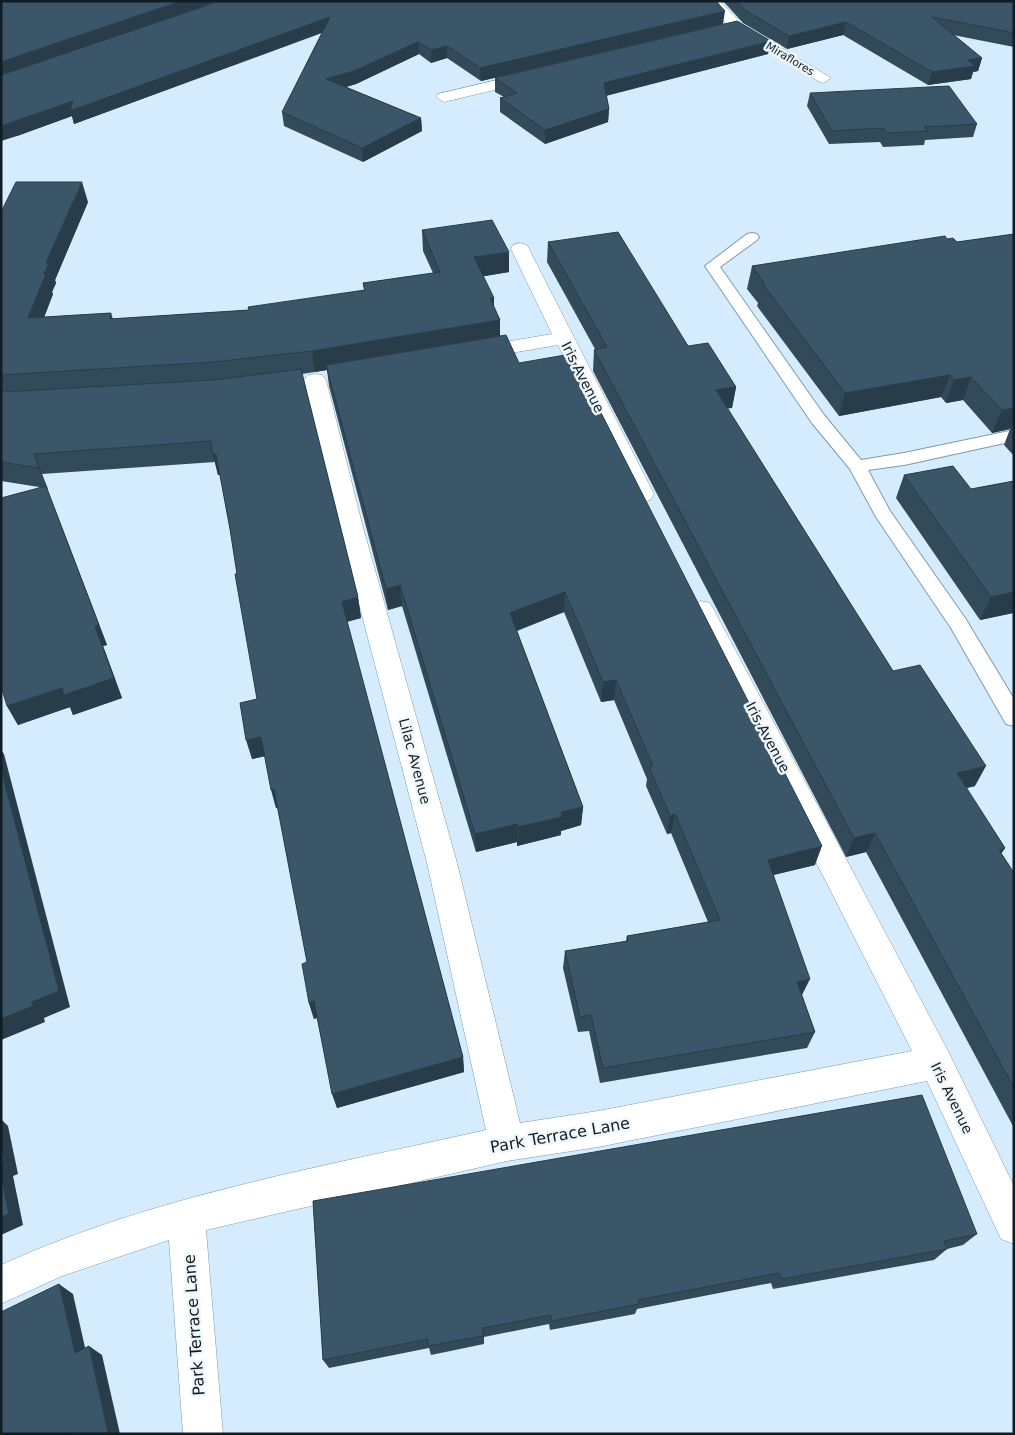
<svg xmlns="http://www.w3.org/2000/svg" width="1015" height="1435" font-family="'DejaVu Sans',sans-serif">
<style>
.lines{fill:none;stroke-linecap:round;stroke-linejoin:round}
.lane-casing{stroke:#7e9baf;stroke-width:2}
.street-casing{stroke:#7e9baf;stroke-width:1}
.lane{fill:#fff;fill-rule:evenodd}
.street{fill:#fff;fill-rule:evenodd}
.wall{fill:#334a59}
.shaded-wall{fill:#293c49}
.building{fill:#3b5668;stroke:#293c49}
.labels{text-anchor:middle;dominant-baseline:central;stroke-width:5;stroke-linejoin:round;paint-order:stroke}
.far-street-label{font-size:11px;fill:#111d24;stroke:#f0f7fb}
.street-label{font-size:14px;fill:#111d24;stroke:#f0f7fb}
.near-street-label{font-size:16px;fill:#111d24;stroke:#f0f7fb}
</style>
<rect width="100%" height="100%" fill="#d4ecfe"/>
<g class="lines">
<defs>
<polygon id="lane" points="752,233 757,234 759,237 757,240 720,267 824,415 861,460 904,453 1014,430 1014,441 904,465 868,470 890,511 965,618 1014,699 1014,726 1006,724 951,628 876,517 850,469 812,423 705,266 747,234"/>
<g id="street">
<polygon points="705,1 720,1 742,24 831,78 823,83 818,81 732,30"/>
<polygon points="531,72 536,74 539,77 536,80 444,102 436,97 438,94"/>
<polygon points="520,243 527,245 529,249 654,494 650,500 642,502 634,500 630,494 558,345 476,359 469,357 466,353 469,349 476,347 552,334 511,249 513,245"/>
<path d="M315 374 322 375 326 380 361 520 457 863 520 1123 598 1111 912 1051 688 610 692 603 701 601 710 603 714 610 948 1051 1014 1186V1244L1001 1239 927 1081 598 1147 507 1161 206 1230 223 1434H183L169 1240 62 1276 1 1304V1265C155 1195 323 1167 486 1130L427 863 337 520 304 380 308 375Z"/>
</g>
</defs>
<use href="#lane" class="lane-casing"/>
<use href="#street" class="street-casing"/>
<use href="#lane" class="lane"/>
<use href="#street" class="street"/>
</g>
<g class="wall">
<polygon points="1,1 723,24 481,81 447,58 431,63 419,54 356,84 346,87 421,118 422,131 363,162 284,126 282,112 322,33 74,124 72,116 17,136"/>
<polygon points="723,1 1014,1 1014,47 953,35 982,58 978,71 973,72 971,79 928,85 843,35 787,49 743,23"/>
<polygon points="768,54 606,96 609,109 608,122 545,144 500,112 500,98 504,97 495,92 495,78"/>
<polygon points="810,93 977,124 973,137 925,140 924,145 883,147 880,142 829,144 807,106"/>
<polygon points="88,202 55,280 56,283 52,292 53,294 44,317 111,313 113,319 249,310 364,290 363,283 433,273 423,251 422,230 509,272 483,276 494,307 500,320 500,336 519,363 815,865 773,875 802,995 815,1032 807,1048 600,1083 589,1031 578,1032 563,968 565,951 626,941 627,936 708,922 671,833 667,834 646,786 647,779 614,700 601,702 564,612 517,631 583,807 581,825 561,831 561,835 517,846 517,842 476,852 402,606 388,610 329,386 327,370 302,374 358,597 361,618 347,622 463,1057 464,1072 337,1108 317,1018 314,1019 309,1003 307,962 278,808 276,808 265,756 252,759 257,699 230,529 220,475 218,475 215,462 42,474 48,489 47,489 107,645 103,646 122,698 73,715 70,707 18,725 7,706 39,487 1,481 1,212"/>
<polygon points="1014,234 1014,456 1004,445 1010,429 992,433 963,400 946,403 941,397 839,416 757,306 758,303 747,289 752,266 947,239 957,242"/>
<polygon points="548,242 688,346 736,387 732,408 727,408 893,671 975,786 966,788 1005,848 1001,853 1014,873 1014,1128 866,852 846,857 593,371 594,350 595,349 547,262"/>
<polygon points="904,475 971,489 1014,481 1014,613 1013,613 980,620 896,498"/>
<polygon points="313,1201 977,1234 963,1245 947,1249 934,1260 773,1289 771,1283 637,1309 635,1314 550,1330 549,1324 484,1337 484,1344 431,1355 429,1348 329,1368 323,1360"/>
</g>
<g class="shaded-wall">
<polygon points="181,1 219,1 1,76 1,62"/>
<polygon points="725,11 723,24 481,81 480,68"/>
<polygon points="330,17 331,29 74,124 72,116 17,136 1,141 1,126 73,101"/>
<polygon points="846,22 843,35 787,49 789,36"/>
<polygon points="771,41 768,54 604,96 604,83"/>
<polygon points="418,42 419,54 356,84 328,92 326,79"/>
<polygon points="447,46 447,58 431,63 431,50"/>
<polygon points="982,58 978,71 973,72 971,79 928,85 932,72 968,60"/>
<polygon points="609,109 608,122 545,144 545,130"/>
<polygon points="421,118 422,131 363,162 362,148"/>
<polygon points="82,182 88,202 55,280 56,283 52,292 53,294 36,339 28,318 44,274 46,263"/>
<polygon points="509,252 509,272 474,278 474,257"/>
<polygon points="490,298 494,298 494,318"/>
<polygon points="500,320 500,341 326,365 327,370 315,372 312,351"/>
<polygon points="950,375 941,397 839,416 845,393"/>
<polygon points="971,377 963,400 946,403 954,380"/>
<polygon points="736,387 732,408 712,411 716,390"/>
<polygon points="1014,408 1014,423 1010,429 992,433 1002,410"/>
<polygon points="34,454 48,489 39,468"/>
<polygon points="216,454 221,475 218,475 213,455"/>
<polygon points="46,486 107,645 103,646 122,698 73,715 70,707 18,725 7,706 95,626"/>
<polygon points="400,585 402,606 388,610 386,589"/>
<polygon points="565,592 564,612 510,633 510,613"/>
<polygon points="1014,592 1013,613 980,620 991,597"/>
<polygon points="358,597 361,618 345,622 342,602"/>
<polygon points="616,680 614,700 601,702 603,682"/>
<polygon points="261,737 266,756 252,759 246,740"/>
<polygon points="1,750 4,754 70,1007 44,1018 45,1022 1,1040"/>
<polygon points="986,766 975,786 947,793 957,773"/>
<polygon points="274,789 280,808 276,808 271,790"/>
<polygon points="583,807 581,825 561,831 561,835 517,846 518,827 561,812"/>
<polygon points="675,814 671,833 667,834 670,816"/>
<polygon points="517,824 517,842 476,852 475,834"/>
<polygon points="875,833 866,852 846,857 854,838"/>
<polygon points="822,846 815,865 761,878 768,860"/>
<polygon points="1005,848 993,866 999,850"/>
<polygon points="810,979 802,995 789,998 797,982"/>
<polygon points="314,1001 319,1017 314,1019 309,1003"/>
<polygon points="463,1057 464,1072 337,1108 332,1094"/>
<polygon points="1,1118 2,1120 8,1126 18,1174 13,1176 23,1225 1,1235"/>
<polygon points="59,1284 73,1294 88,1361 75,1353"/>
<polygon points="89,1346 102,1355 120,1434 108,1434"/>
</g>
<g class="building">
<polygon points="1,1 181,1 1,62"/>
<polygon points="220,1 716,1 725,11 480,68 447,46 431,50 418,42 354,71 326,79 421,118 362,148 282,112 330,17 70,111 73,101 1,126 1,75"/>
<polygon points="737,1 1014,1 1014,33 932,17 982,58 968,60 975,66 932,72 846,22 789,36 745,10"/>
<polygon points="737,21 771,41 604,83 609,109 545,130 500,98 517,93 495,78"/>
<polygon points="949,86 977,124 924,127 928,131 887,133 883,128 832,131 810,93"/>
<polygon points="16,182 82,182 46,263 49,263 44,274 46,274 28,318 111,313 110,319 249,310 248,307 365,290 363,283 440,272 422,230 492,220 509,252 474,257 494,298 490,298 500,320 312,351 213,362 1,375 1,212"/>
<polygon points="618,232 688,346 708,343 736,387 716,390 893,671 920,665 986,766 957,773 1005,848 999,850 1014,873 1014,1088 875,833 854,838 594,350 607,347 548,242"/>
<polygon points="1014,234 1014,408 1002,410 971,377 954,380 950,375 845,393 762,283 764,283 752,266 945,236 947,239 953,238 957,242"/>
<polygon points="506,335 519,363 571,354 822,846 768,860 810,979 797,982 815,1032 603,1068 591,1015 580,1017 565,951 628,941 627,936 720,920 675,814 670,816 649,767 653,766 616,680 603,682 565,592 510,613 583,807 561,812 562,817 518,827 517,824 475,834 400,585 386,589 326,365"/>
<polygon points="301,369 358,597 342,602 463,1057 332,1094 314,1001 309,1003 302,964 307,962 274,789 271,790 261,737 246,740 240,703 257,699 235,574 237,574 230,529 216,454 213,455 211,441 34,454 39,468 1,462 1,392 213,380"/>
<polygon points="953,466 971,489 1014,481 1014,592 991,597 904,475"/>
<polygon points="46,486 99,625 95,626 114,678 64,695 62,688 7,706 1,686 1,498"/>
<polygon points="1,769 59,991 32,1002 33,1006 1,1019"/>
<polygon points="922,1095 977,1234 944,1241 947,1249 782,1279 779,1273 638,1300 639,1304 552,1321 551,1315 483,1328 483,1336 428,1346 428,1339 323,1360 313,1201"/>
<polygon points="1,1147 4,1161 1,1163"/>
<polygon points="1,1175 9,1214 1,1217"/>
<polygon points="59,1284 75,1353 89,1346 108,1433 1,1434 1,1312"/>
</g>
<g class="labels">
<g class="far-street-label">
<text transform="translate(790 59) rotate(31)">Miraflores</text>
</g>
<g class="street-label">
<text transform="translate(583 377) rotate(63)">Iris Avenue</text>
<text transform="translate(768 737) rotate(62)">Iris Avenue</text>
<text transform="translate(415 761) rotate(75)">Lilac Avenue</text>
<text transform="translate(952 1098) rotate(64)">Iris Avenue</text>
</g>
<g class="near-street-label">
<text transform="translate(560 1135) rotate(-10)">Park Terrace Lane</text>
<text transform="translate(194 1325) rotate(-94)">Park Terrace Lane</text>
</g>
</g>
<rect width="1015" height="1435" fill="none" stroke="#111d24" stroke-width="5"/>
</svg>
